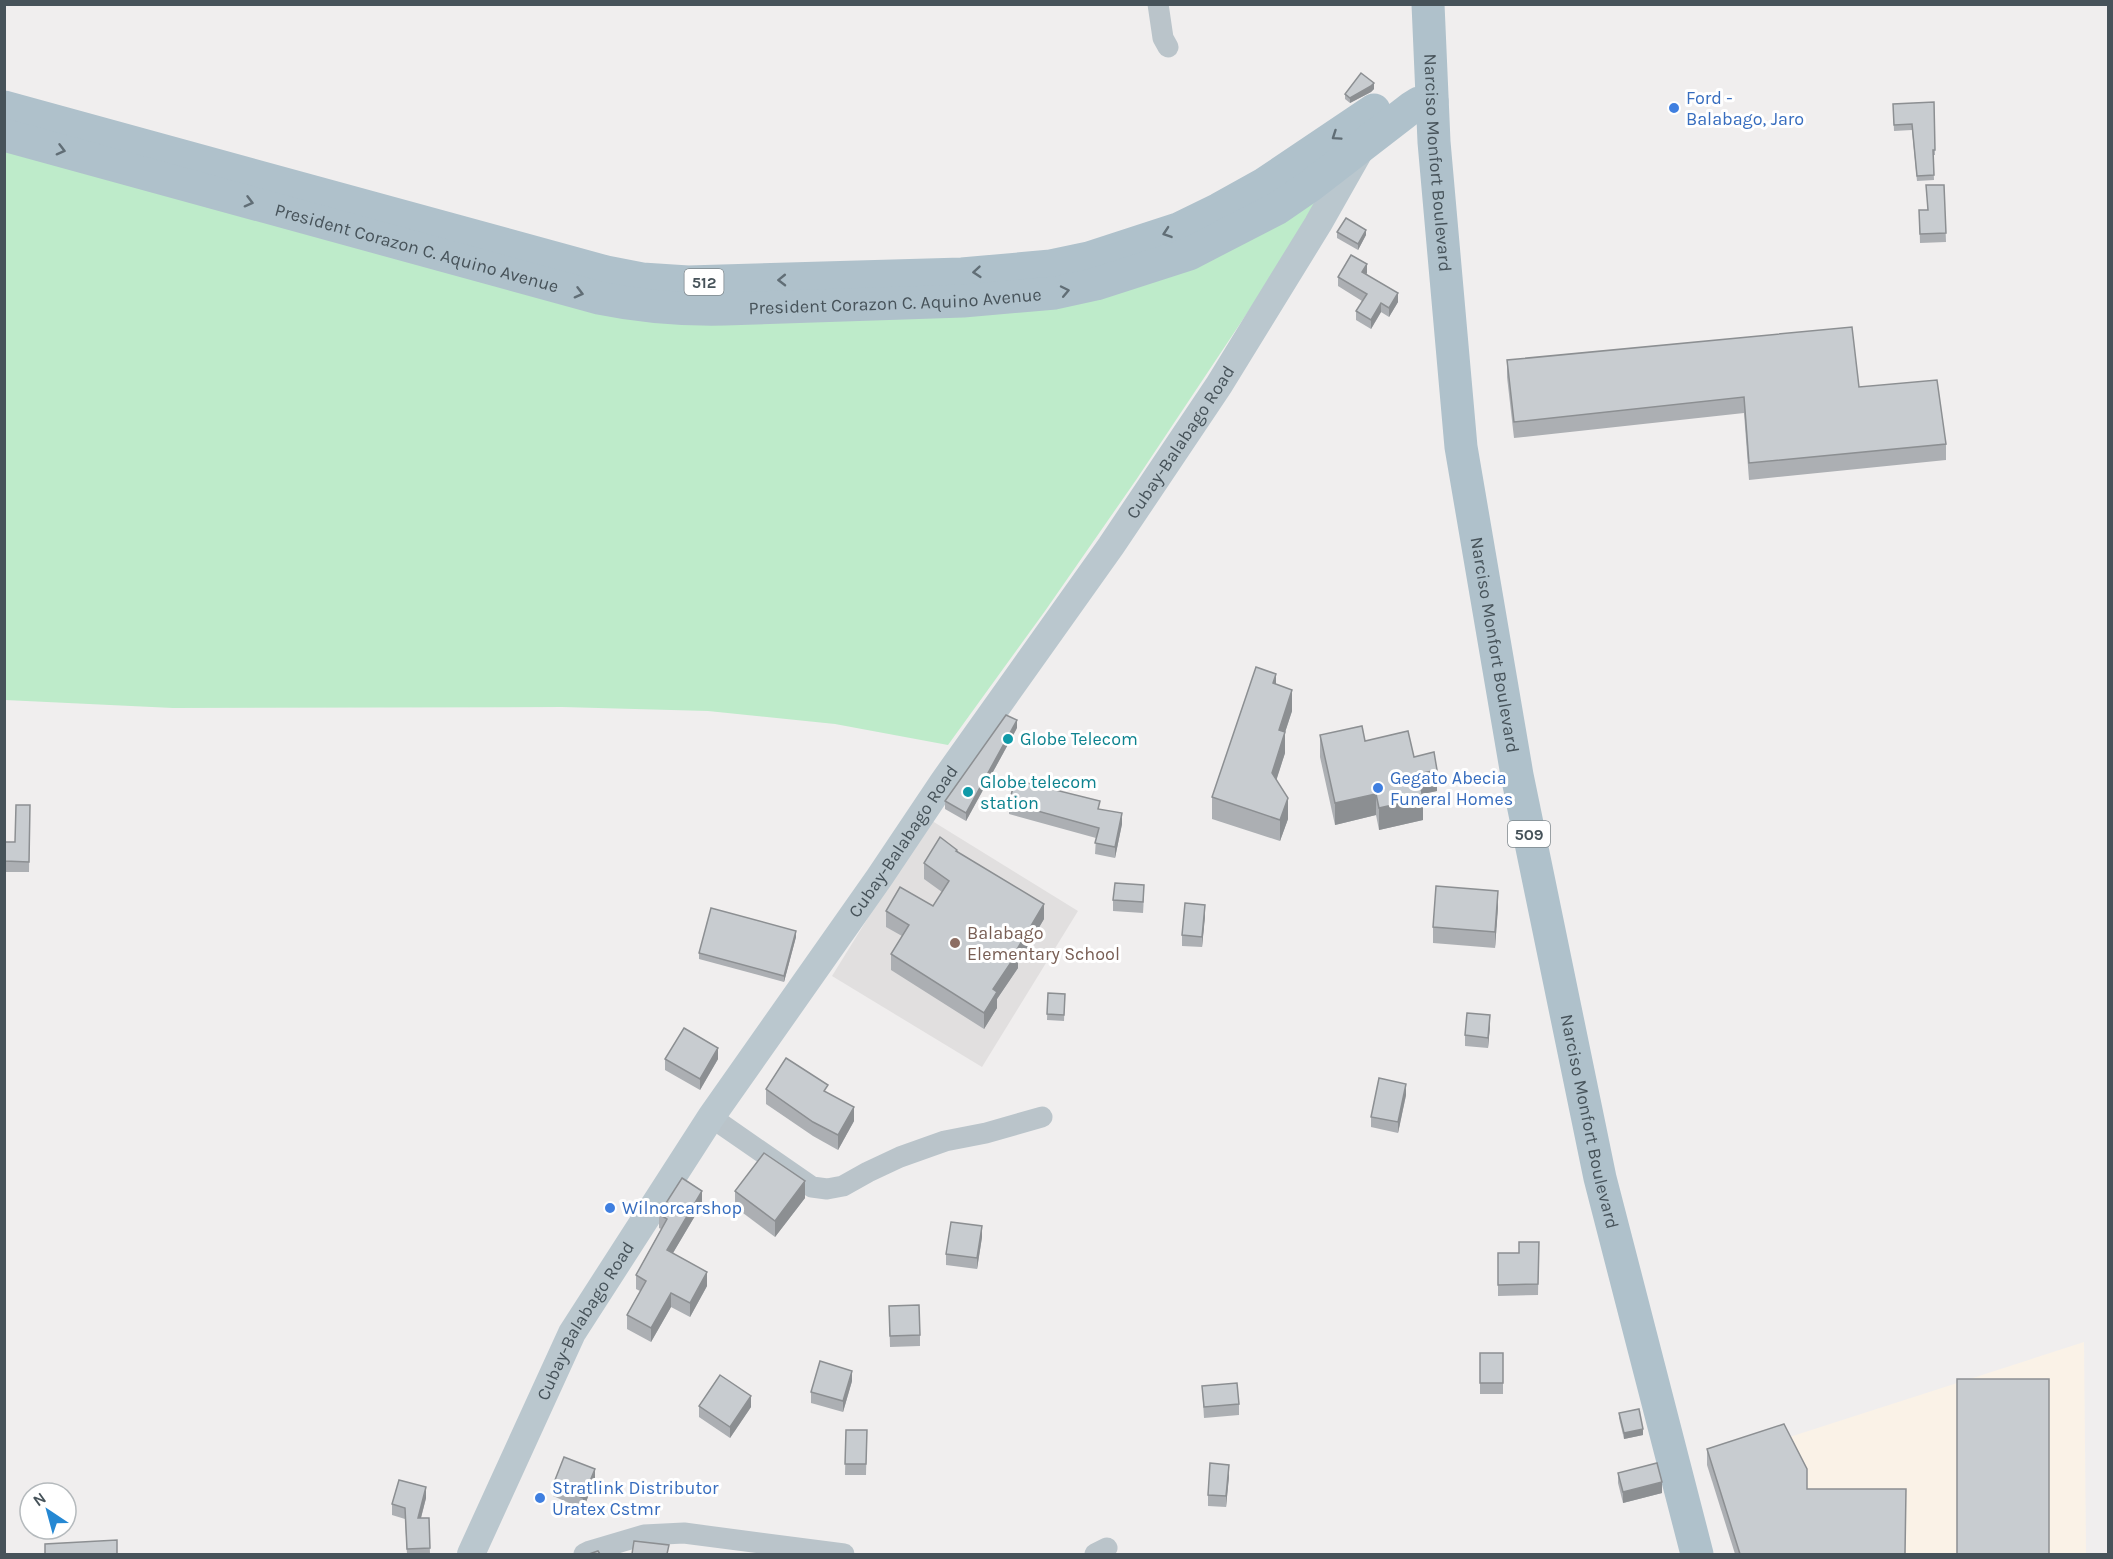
<svg xmlns="http://www.w3.org/2000/svg" width="2113" height="1559" font-family="Karla,sans-serif">
<style>
.commercial{fill:#faf2e7}
.education{fill:#e1dfdf}
.grass{fill:#beebca}
.lines{fill:none;stroke-linecap:round;stroke-linejoin:round}
.minor{stroke:#bac4ca;stroke-width:21}
.secondary{stroke:#bac7ce;stroke-width:28}
.primary{stroke:#afc1cb;stroke-width:33}
.wall{fill:#acafb3}
.shaded-wall{fill:#8c8f92}
.building{fill:#c8ccd0;stroke:#8c8f92;stroke-width:1.5}
.oneway{stroke:#616e76}
.shop-dot{fill:#3f7fe0;stroke:#fff;stroke-width:2}
.culture-dot{fill:#0f9aa8;stroke:#fff;stroke-width:2}
.education-dot{fill:#8d6e63;stroke:#fff;stroke-width:2}
.labels{text-anchor:middle;dominant-baseline:central;stroke-width:6;stroke-linejoin:round;paint-order:stroke}
.shield{fill:#fff;stroke:#7e878c;stroke-width:1.5}
.shield-label{font-size:16px;font-weight:bold;fill:#47535a}
.shop-label{font-size:18px;fill:#366cbe;stroke:#fff;text-anchor:start}
.street-label{font-size:18px;fill:#47535a;stroke:#fff}
.culture-label{font-size:18px;fill:#0d838f;stroke:#fff;text-anchor:start}
.education-label{font-size:18px;fill:#785e54;stroke:#fff;text-anchor:start}
</style>
<rect width="100%" height="100%" fill="#f0eeee"/>
<polygon class="commercial" points="2084,1342 2086,1554 1739,1554 1712,1462"/>
<polygon class="education" points="929,819 1078,911 982,1067 832,976"/>
<polygon class="grass" points="5,149 774,322 1329,190 1136,480 1045,611 948,745 835,724 708,711 562,707 173,708 5,700"/>
<g class="lines">
<g class="minor">
<polyline points="1158,4 1163,38 1168,47"/>
<polyline points="711,1117 812,1187 827,1189 843,1186 868,1172 900,1157 945,1141 986,1133 1042,1117"/>
<polyline points="584,1554 590,1551 644,1535 684,1533 844,1554"/>
<polyline points="1095,1554 1107,1548"/>
</g>
<path class="secondary" id="s1" d="M471 1554 572 1333 711 1117 879 878 944 781 1111 546 1219 385 1318 224 1361 148"/>
<g class="primary">
<path id="s2" d="M1428 4 1434 142 1461 447 1517 775 1600 1178 1697 1554"/>
<polyline points="4,107 606,272 642,279 688,282 962,274 1051,266 1089,258 1178,229 1219,209 1264,184 1374,110"/>
<path id="s3" d="M4 135 599 298C643 307 680 310 725 309L963 301 1055 293 1096 284 1189 254 1278 208 1310 186 1411 108 1419 103 1432 101"/>
</g>
</g>
<g class="wall">
<polygon points="1374,89 1371,92 1350,103 1345,99 1345,94"/>
<polygon points="1934,102 1935,155 1933,155 1934,180 1917,181 1912,130 1894,131 1893,104"/>
<polygon points="1944,185 1946,242 1920,243 1919,210 1927,210"/>
<polygon points="1337,232 1366,235 1358,250 1337,238"/>
<polygon points="1367,273 1366,274 1398,302 1389,317 1381,312 1371,329 1356,320 1356,311 1362,301 1338,286 1338,277"/>
<polygon points="1507,360 1859,387 1946,444 1946,460 1749,480 1744,413 1514,438 1507,377"/>
<polygon points="1276,684 1292,711 1285,732 1285,753 1276,780 1288,819 1280,841 1212,819 1212,797"/>
<polygon points="1017,728 966,821 945,809 945,801"/>
<polygon points="1320,735 1365,741 1414,757 1437,791 1422,794 1423,820 1379,830 1376,815 1335,825 1320,757"/>
<polygon points="1009,803 1100,809 1122,824 1115,858 1095,854 1096,838 1009,814"/>
<polygon points="30,805 29,872 5,872 5,842 15,842"/>
<polygon points="957,852 1044,919 1018,963 1018,968 997,999 997,1008 984,1029 891,970 891,954 902,936 886,927 886,911 933,906 942,892 924,879 924,863"/>
<polygon points="1144,896 1143,913 1113,911 1113,900"/>
<polygon points="1498,907 1495,948 1433,943 1433,927"/>
<polygon points="1205,916 1202,947 1182,946 1182,935"/>
<polygon points="796,937 784,982 699,959 699,953"/>
<polygon points="1048,993 1065,994 1064,1021 1047,1020"/>
<polygon points="1490,1026 1488,1048 1465,1046 1465,1035"/>
<polygon points="665,1059 718,1059 700,1090 665,1070"/>
<polygon points="766,1089 828,1093 854,1121 838,1150 813,1136 766,1104"/>
<polygon points="1406,1095 1398,1133 1371,1127 1371,1117"/>
<polygon points="735,1191 805,1198 775,1237 735,1207"/>
<polygon points="702,1204 673,1253 707,1286 690,1317 671,1307 651,1342 627,1329 627,1315 640,1291 636,1289 636,1275 661,1229 659,1228 659,1214"/>
<polygon points="982,1237 977,1269 946,1265 946,1254"/>
<polygon points="1539,1242 1538,1295 1498,1296 1498,1253 1519,1253"/>
<polygon points="889,1306 920,1335 920,1346 890,1347"/>
<rect x="1480" y="1353" width="23" height="41"/>
<polygon points="852,1381 843,1412 811,1403 811,1392"/>
<polygon points="1202,1386 1239,1404 1239,1415 1204,1418"/>
<polygon points="699,1406 751,1407 730,1438 699,1417"/>
<polygon points="1619,1413 1643,1435 1624,1439 1619,1418"/>
<polygon points="846,1430 867,1430 866,1475 845,1475"/>
<polygon points="1707,1449 1807,1489 1905,1554 1735,1554 1707,1465"/>
<polygon points="1618,1473 1662,1493 1623,1503 1618,1483"/>
<polygon points="1229,1476 1226,1507 1208,1506 1208,1495"/>
<polygon points="595,1480 583,1509 553,1496 553,1485"/>
<polygon points="426,1498 421,1518 429,1518 430,1554 407,1554 405,1519 392,1515 392,1504"/>
</g>
<g class="shaded-wall">
<polygon points="1374,83 1374,89 1371,92 1350,103 1350,98"/>
<polygon points="1366,230 1366,235 1358,250 1358,244"/>
<polygon points="1367,264 1367,273 1362,281 1362,272"/>
<polygon points="1398,293 1398,302 1389,317 1389,308"/>
<polygon points="1381,303 1381,312 1371,329 1371,320"/>
<polygon points="1276,674 1276,695 1273,683"/>
<polygon points="1292,690 1292,711 1279,751 1279,730"/>
<polygon points="1017,720 1017,728 966,821 966,813"/>
<polygon points="1285,732 1285,753 1272,794 1272,773"/>
<polygon points="1437,770 1437,791 1418,795 1418,774"/>
<polygon points="1376,794 1376,815 1335,825 1335,803"/>
<polygon points="1288,798 1288,819 1280,841 1280,820"/>
<polygon points="1423,798 1423,820 1379,830 1379,808"/>
<polygon points="1122,813 1122,824 1115,858 1115,847"/>
<polygon points="1498,891 1498,907 1495,948 1495,932"/>
<polygon points="1044,904 1044,919 1018,963 1018,968 997,999 997,1008 984,1029 984,1013 993,989"/>
<polygon points="1205,905 1205,916 1202,947 1202,937"/>
<polygon points="796,931 796,937 784,982 784,976"/>
<polygon points="1490,1015 1490,1026 1488,1048 1488,1038"/>
<polygon points="718,1048 718,1059 700,1090 700,1079"/>
<polygon points="1406,1084 1406,1095 1398,1133 1398,1122"/>
<polygon points="854,1107 854,1121 838,1150 838,1135"/>
<polygon points="805,1181 805,1198 775,1237 775,1221"/>
<polygon points="702,1191 702,1204 667,1263 667,1250"/>
<polygon points="982,1226 982,1237 977,1269 977,1258"/>
<polygon points="707,1272 707,1286 690,1317 690,1303"/>
<polygon points="671,1293 671,1307 651,1342 651,1328"/>
<polygon points="852,1371 852,1381 843,1412 843,1401"/>
<polygon points="751,1396 751,1407 730,1438 730,1427"/>
<polygon points="1643,1429 1643,1435 1624,1439 1624,1433"/>
<polygon points="1229,1465 1229,1476 1226,1507 1226,1496"/>
<polygon points="595,1469 595,1480 583,1509 583,1498"/>
<polygon points="1662,1482 1662,1493 1623,1503 1623,1492"/>
<polygon points="426,1487 426,1498 418,1529 418,1518"/>
</g>
<g class="building">
<polygon points="1361,73 1374,83 1371,86 1350,98 1345,94"/>
<polygon points="1934,102 1935,150 1933,150 1934,175 1917,176 1912,124 1894,125 1893,104"/>
<polygon points="1926,185 1944,185 1946,233 1920,234 1919,210 1928,210"/>
<polygon points="1346,218 1366,230 1358,244 1337,232"/>
<polygon points="1351,255 1367,264 1362,272 1398,293 1389,308 1381,303 1371,320 1356,311 1367,294 1338,277"/>
<polygon points="1852,327 1859,387 1937,380 1946,444 1749,463 1744,397 1514,422 1507,360"/>
<polygon points="1256,667 1276,674 1273,683 1292,690 1279,730 1285,732 1272,773 1288,798 1280,820 1212,797"/>
<polygon points="1006,715 1017,720 966,813 945,801"/>
<polygon points="1362,726 1365,741 1408,731 1414,757 1434,752 1437,770 1418,774 1423,798 1379,808 1376,794 1335,803 1320,735"/>
<polygon points="1015,780 1100,801 1098,809 1122,813 1115,847 1095,843 1099,828 1009,803"/>
<polygon points="16,805 30,805 29,862 5,861 5,842 15,842"/>
<polygon points="940,837 957,850 956,851 1044,904 1016,951 1018,952 993,989 997,992 984,1013 891,954 909,925 886,911 900,887 933,906 949,881 924,863"/>
<polygon points="1115,883 1144,885 1143,902 1113,900"/>
<polygon points="1436,886 1498,891 1495,932 1433,927"/>
<polygon points="1185,903 1205,905 1202,937 1182,935"/>
<polygon points="711,908 796,931 784,976 699,953"/>
<polygon points="1048,993 1065,994 1064,1015 1047,1014"/>
<polygon points="1467,1013 1490,1015 1488,1038 1465,1035"/>
<polygon points="684,1028 718,1048 700,1079 665,1059"/>
<polygon points="786,1058 828,1085 824,1091 854,1107 838,1135 813,1122 766,1089"/>
<polygon points="1379,1078 1406,1084 1398,1122 1371,1117"/>
<polygon points="764,1153 805,1181 775,1221 735,1191"/>
<polygon points="682,1178 702,1191 667,1250 707,1272 690,1303 671,1293 651,1328 627,1315 646,1281 636,1275 667,1219 659,1214"/>
<polygon points="951,1222 982,1226 977,1258 946,1254"/>
<polygon points="1519,1242 1539,1242 1538,1284 1498,1285 1498,1253 1519,1253"/>
<polygon points="919,1305 920,1335 890,1336 889,1306"/>
<rect x="1480" y="1353" width="23" height="30"/>
<polygon points="820,1361 852,1371 843,1401 811,1392"/>
<polygon points="720,1375 751,1396 730,1427 699,1406"/>
<rect x="1957" y="1379" width="92" height="175"/>
<polygon points="1237,1383 1239,1404 1204,1407 1202,1386"/>
<polygon points="1639,1409 1643,1429 1624,1433 1619,1413"/>
<polygon points="1784,1424 1807,1469 1807,1489 1906,1489 1905,1554 1740,1554 1707,1449"/>
<polygon points="846,1430 867,1430 866,1464 845,1464"/>
<polygon points="564,1457 595,1469 583,1498 553,1485"/>
<polygon points="1210,1463 1229,1465 1226,1496 1208,1495"/>
<polygon points="1657,1463 1662,1482 1623,1492 1618,1473"/>
<polygon points="399,1480 426,1487 418,1518 429,1518 430,1548 407,1549 405,1508 392,1504"/>
<polygon points="117,1540 117,1554 45,1554 45,1544"/>
<polygon points="634,1541 669,1545 667,1554 632,1554"/>
<polygon points="598,1551 600,1554 589,1554"/>
</g>
<defs><path id="oneway-chevron" d="M-2-3.5L2.5 0L-2 3.5" fill="none" stroke-width="1.6" stroke-linecap="round" stroke-linejoin="round" transform="scale(1.5)"/></defs>
<g class="oneway">
<use href="#oneway-chevron" transform="translate(1336 136) rotate(146)"/>
<use href="#oneway-chevron" transform="translate(61 150) rotate(15)"/>
<use href="#oneway-chevron" transform="translate(249 202) rotate(15)"/>
<use href="#oneway-chevron" transform="translate(1167 233) rotate(161)"/>
<use href="#oneway-chevron" transform="translate(977 272) rotate(175)"/>
<use href="#oneway-chevron" transform="translate(782 280) rotate(179)"/>
<use href="#oneway-chevron" transform="translate(1065 291) rotate(-12)"/>
<use href="#oneway-chevron" transform="translate(579 293) rotate(15)"/>
</g>
<g class="shop-dot">
<circle cx="1674" cy="108" r="6"/>
<circle cx="1378" cy="788" r="6"/>
<circle cx="610" cy="1208" r="6"/>
<circle cx="540" cy="1498" r="6"/>
</g>
<g class="culture-dot">
<circle cx="1008" cy="739" r="6"/>
<circle cx="968" cy="792" r="6"/>
</g>
<circle class="education-dot" cx="955" cy="943" r="6"/>
<g class="labels">
<g class="shield">
<rect x="684.5" y="269" width="39" height="26" rx="4.5"/>
<rect x="1508" y="821" width="42" height="26" rx="4.5"/>
</g>
<g class="shield-label">
<text x="704" y="282">512</text>
<text x="1529" y="834">509</text>
</g>
<g class="shop-label">
<text x="1686" y="98">Ford -<tspan x="1686" dy="21">Balabago, Jaro</tspan></text>
<text x="1390" y="778">Gegato Abecia<tspan x="1390" dy="21">Funeral Homes</tspan></text>
<text x="622" y="1208">Wilnorcarshop</text>
<text x="552" y="1488">Stratlink Distributor<tspan x="552" dy="21">Uratex Cstmr</tspan></text>
</g>
<g class="street-label">
<text stroke="none"><textPath href="#s2" startOffset="159">Narciso Monfort Boulevard</textPath></text>
<text stroke="none"><textPath href="#s3" startOffset="428">President Corazon C. Aquino Avenue</textPath></text>
<text stroke="none"><textPath href="#s3" startOffset="914">President Corazon C. Aquino Avenue</textPath></text>
<text stroke="none"><textPath href="#s1" startOffset="1322">Cubay-Balabago Road</textPath></text>
<text stroke="none"><textPath href="#s2" startOffset="645">Narciso Monfort Boulevard</textPath></text>
<text stroke="none"><textPath href="#s1" startOffset="836">Cubay-Balabago Road</textPath></text>
<text stroke="none"><textPath href="#s2" startOffset="1131">Narciso Monfort Boulevard</textPath></text>
<text stroke="none"><textPath href="#s1" startOffset="260">Cubay-Balabago Road</textPath></text>
</g>
<g class="culture-label">
<text x="1020" y="739">Globe Telecom</text>
<text x="980" y="782">Globe telecom<tspan x="980" dy="21">station</tspan></text>
</g>
<g class="education-label">
<text x="967" y="933">Balabago<tspan x="967" dy="21">Elementary School</tspan></text>
</g>
</g>
<rect width="2113" height="1559" fill="none" stroke="#47535a" stroke-width="12"/>
<g transform="translate(48 1511) rotate(324)"><circle r="28" fill="#ffffff" stroke="#b5babd" stroke-width="1.5"/>
<path d="M0-4.5L10 22L0 15L-10 22Z" fill="#2588d3"/>
<text y="-9" font-size="16" font-weight="bold" text-anchor="middle" fill="#47535a">N</text>
</g>
</svg>
